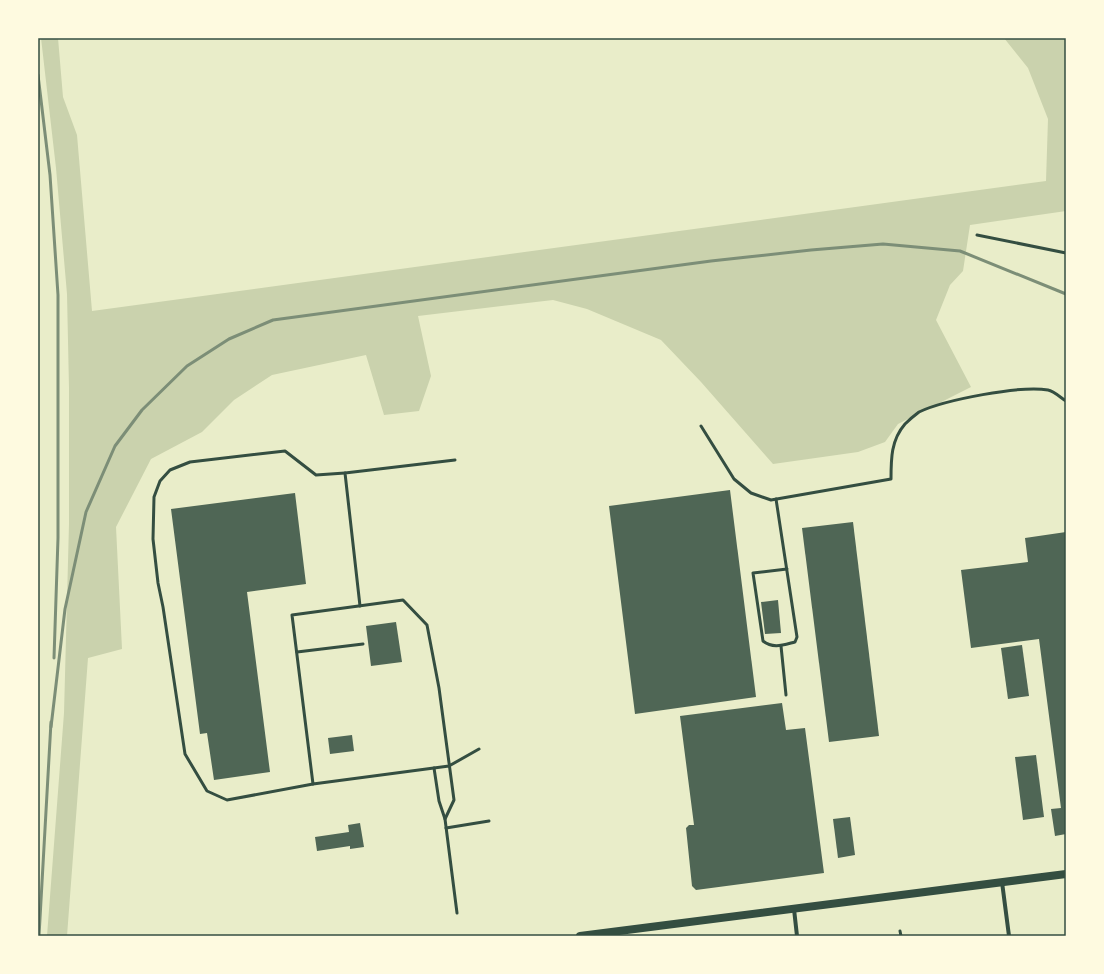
<svg xmlns="http://www.w3.org/2000/svg" width="1104" height="974" font-family="Lora,serif">
<style>
.green{fill:#cad2ad}
.building{fill:#4f6655}
.lines{fill:none;stroke-linecap:round;stroke-linejoin:round}
.service{stroke:#344e41;stroke-width:3}
.minor{stroke:#344e41;stroke-width:4}
.secondary{stroke:#344e41;stroke-width:8}
.rail{stroke:#7c8e77;stroke-width:3}
.neatline{fill:none;stroke:#344e41;stroke-width:1.5}
</style>
<rect width="100%" height="100%" fill="#e9edc9"/>
<polygon class="green" points="41,38 58,38 63,97 77,135 92,311 1046,181 1048,119 1028,68 1004,38 1066,38 1066,211 970,225 963,271 950,285 936,320 971,387 898,424 885,442 858,452 773,464 701,382 661,340 587,309 553,300 418,316 431,376 419,411 384,415 366,355 272,375 234,400 202,432 151,459 116,527 122,649 88,658 67,936 47,936 64,713 69,524 69,388 67,294 56,168"/>
<g class="building">
<polygon points="730,490 756,697 635,714 609,506"/>
<polygon points="295,493 306,584 247,592 270,772 214,780 207,733 200,734 171,509"/>
<polygon points="853,522 879,736 829,742 802,528"/>
<polygon points="1066,532 1066,834 1055,836 1051,809 1061,808 1039,639 971,648 961,570 1028,562 1025,538"/>
<polygon points="778,600 781,633 765,634 761,602"/>
<polygon points="396,622 402,662 371,666 366,626"/>
<polygon points="1022,645 1029,696 1008,699 1001,648"/>
<polygon points="782,703 786,730 805,728 824,873 696,890 692,886 686,828 689,825 694,825 680,716"/>
<polygon points="352,735 354,751 330,754 328,738"/>
<polygon points="1036,755 1044,817 1023,820 1015,757"/>
<polygon points="850,817 855,855 838,858 833,819"/>
<polygon points="360,823 364,847 350,849 350,846 317,851 315,837 349,832 348,825"/>
</g>
<g class="lines">
<g class="service">
<polyline points="977,235 1066,253"/>
<path d="M701 426 734 479 751 493 771 500 891 479C891 459 891 440 905 424 909 420 915 415 919 412 944 400 1021 385 1048 390 1054 391 1061 398 1066 401"/>
<path d="M776 499 797 637 795 642C783 645 773 649 763 641L753 573 787 569"/>
<polyline points="360,606 345,473 455,460"/>
<polyline points="781,646 786,695"/>
<polyline points="297,652 363,644"/>
<polyline points="434,768 439,801 445,819"/>
<polyline points="313,784 227,800 207,791 185,754 163,607 158,583 153,539 154,497 160,481 170,470 190,462 285,451 316,475 345,473"/>
<polyline points="446,828 489,821"/>
<polyline points="457,913 445,819 454,800 439,688 427,625 403,600 292,615 313,784 449,766 479,749"/>
<polyline points="900,931 901,936"/>
</g>
<g class="minor">
<polyline points="1002,882 1009,936"/>
<polyline points="794,909 797,936"/>
</g>
<polyline class="secondary" points="580,936 1066,874"/>
<g class="rail">
<polyline points="38,75 50,175 58,295 58,538 54,658"/>
<polyline points="51,727 65,609 86,512 115,446 142,410 187,366 229,339 273,320 711,261 811,250 883,244 960,251 1066,294"/>
<polyline points="39,936 51,722"/>
</g>
</g>
<rect width="1104" height="974" fill="none" stroke="#fefae0" stroke-width="78"/>
<rect x="39" y="39" width="1026" height="896" class="neatline"/>
</svg>
